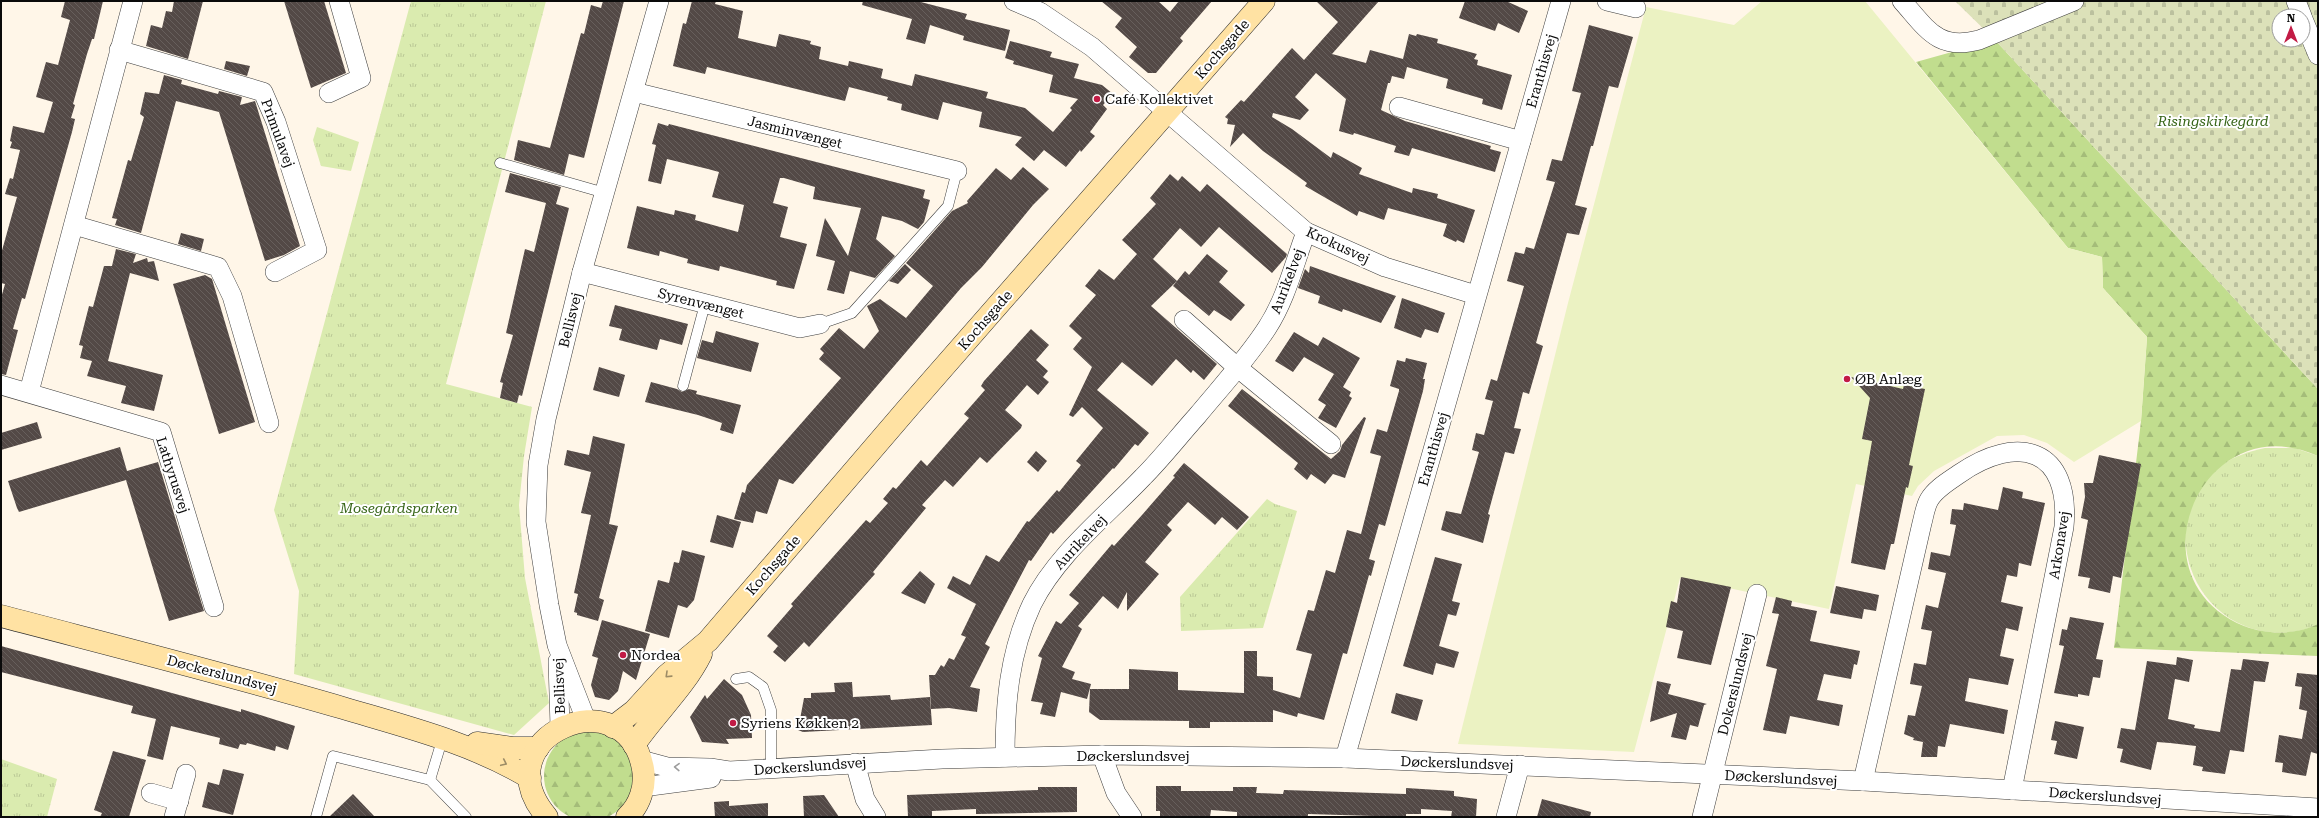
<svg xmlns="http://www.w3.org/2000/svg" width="2319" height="818" font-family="'Roboto Serif',serif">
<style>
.grass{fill:url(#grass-tufts)}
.forest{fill:url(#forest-firs)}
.cemetery{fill:url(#cemetery-stones);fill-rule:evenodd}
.pitch{fill:#ebf2c2}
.building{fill:url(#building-back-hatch)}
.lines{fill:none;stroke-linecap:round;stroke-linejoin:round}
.lane-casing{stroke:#3d3d3d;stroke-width:11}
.street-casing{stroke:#3d3d3d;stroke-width:20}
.secondary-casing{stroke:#2c2c2c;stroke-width:23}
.lane{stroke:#fff;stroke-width:10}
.street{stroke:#fff;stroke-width:19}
.secondary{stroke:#ffe2a3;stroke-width:22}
.oneway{stroke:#9d8c66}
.oneway2{stroke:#9d9d9d}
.poi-dot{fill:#c21b45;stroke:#fff;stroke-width:1.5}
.labels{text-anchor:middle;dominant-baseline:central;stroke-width:4;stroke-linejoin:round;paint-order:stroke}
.street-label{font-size:14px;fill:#0a0a0a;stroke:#fff}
.poi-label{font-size:14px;fill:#0a0a0a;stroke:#fff;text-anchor:start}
.park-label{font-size:14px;font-style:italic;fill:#376518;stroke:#fff}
</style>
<defs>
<pattern id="grass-tufts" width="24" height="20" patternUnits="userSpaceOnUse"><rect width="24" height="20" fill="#daebaf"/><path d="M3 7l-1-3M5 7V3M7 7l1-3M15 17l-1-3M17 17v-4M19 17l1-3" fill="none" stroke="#bac895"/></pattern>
<pattern id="forest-firs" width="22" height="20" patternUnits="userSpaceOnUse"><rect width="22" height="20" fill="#c1dd8e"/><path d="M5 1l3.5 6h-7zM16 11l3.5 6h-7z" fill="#a4bc79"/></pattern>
<pattern id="cemetery-stones" width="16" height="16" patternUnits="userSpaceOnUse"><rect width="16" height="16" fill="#dce1b9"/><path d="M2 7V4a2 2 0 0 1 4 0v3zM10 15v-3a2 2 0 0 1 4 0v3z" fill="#bbc09e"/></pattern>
<pattern id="building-back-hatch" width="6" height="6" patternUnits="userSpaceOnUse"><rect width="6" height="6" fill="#534946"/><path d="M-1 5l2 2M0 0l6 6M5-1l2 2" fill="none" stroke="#675f5c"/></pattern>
</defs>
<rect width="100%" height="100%" fill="#fff6e8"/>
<g class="grass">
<polygon points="411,1 546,1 446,384 532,407 524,456 519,505 525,578 549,703 514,735 294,674 299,591 274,510"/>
<polygon points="317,127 359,142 351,171 321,166 313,140"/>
<path d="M2265 448H2295L2318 456V624C2301 633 2280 634 2262 631 2183 616 2157 510 2223 464 2235 456 2250 451 2265 448Z"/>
<polygon points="1267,499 1275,504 1297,511 1263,628 1181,631 1180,597"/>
<polygon points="1,759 57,779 47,817 1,817"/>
</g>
<g class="forest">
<path d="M1995 40 2318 389V456C2203 404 2127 577 2244 626 2267 635 2296 635 2318 624V656L2114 648 2141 421 2147 337 2103 288 2102 257 2068 248 1916 62Z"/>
<circle cx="589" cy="776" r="45"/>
</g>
<path class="cemetery" d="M1955 1H2318V389L1995 40ZM2279 16H2303V40H2279Z"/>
<polygon class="pitch" points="1762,1 1865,1 2068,248 2102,257 2103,288 2147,337 2141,421 2074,462 2047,443 2024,435 1997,436 1934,471 1918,486 1912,496 1856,484 1829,609 1680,578 1634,752 1458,744 1568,303 1646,7 1734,25"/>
<g class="building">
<polygon points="65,1 103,1 94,39 92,39 87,54 73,104 75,105 71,118 75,119 72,132 25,299 22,298 13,329 18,330 6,375 1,374 1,298 5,284 1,283 1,254 17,197 5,194 10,178 13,179 20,150 10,148 12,142 10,141 13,126 44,133 53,102 36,97 46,62 58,65 70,20 61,17"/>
<polygon points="174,1 203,1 188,59 146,46 151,25 162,28 166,11 172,12"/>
<polygon points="284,1 324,1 346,73 311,88"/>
<polygon points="603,1 624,1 584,158 569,154 564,175 514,160 518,140 550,148 581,33 584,34 591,5 601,8"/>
<polygon points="692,1 716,1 715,4 743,11 738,38 776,47 779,34 811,41 810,44 821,47 819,59 848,66 849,61 883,69 881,78 912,86 915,74 988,92 986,98 1025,108 1053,132 1072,110 1070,108 1078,99 1049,92 1053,75 1013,64 1014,61 1005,58 1010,41 1052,52 1050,57 1079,64 1074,78 1102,85 1113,94 1103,105 1107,109 1090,132 1095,136 1081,152 1080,150 1066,167 1044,150 1034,161 1015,145 1022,137 979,127 982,112 943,102 938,120 901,110 902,104 887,100 888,97 849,87 845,101 707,67 705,74 673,66 683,23 686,24"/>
<polygon points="863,1 917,1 967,14 965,19 1010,30 1005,51 963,40 964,36 930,25 925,44 906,39 912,19 862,5"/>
<polygon points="1101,1 1158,1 1170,12 1179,1 1212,1 1180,38 1183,41 1156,73 1148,73 1129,57 1137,47 1115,27 1122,18"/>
<polygon points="1316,1 1379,1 1332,54 1366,63 1370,50 1403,59 1409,34 1416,36 1417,34 1438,39 1437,43 1477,54 1474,59 1478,60 1477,65 1512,75 1502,110 1482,104 1483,99 1446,88 1448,79 1407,67 1404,79 1392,76 1390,83 1388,83 1381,110 1405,121 1491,146 1490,149 1501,152 1495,172 1412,148 1409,156 1394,152 1396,146 1354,133 1353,135 1339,131 1346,99 1316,73 1295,97 1309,110 1300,120 1273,113 1272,117 1292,129 1331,158 1333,152 1362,168 1359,174 1412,193 1413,188 1438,194 1437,198 1475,210 1464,243 1457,240 1456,242 1443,236 1447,224 1388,208 1384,220 1359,211 1357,216 1305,186 1307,183 1263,151 1243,133 1230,147 1235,125 1227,124 1228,119 1225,117 1241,100 1244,102 1292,48 1304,60 1338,22"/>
<polygon points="1465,1 1506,1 1528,11 1519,33 1498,23 1495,31 1459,18"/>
<polygon points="1589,25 1633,37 1618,88 1609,86 1593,146 1591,146 1575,205 1587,208 1579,235 1567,233 1536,343 1543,346 1529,394 1523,392 1514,428 1521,429 1514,454 1505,452 1488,514 1490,515 1483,543 1441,530 1446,511 1461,514 1479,452 1472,450 1476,433 1484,435 1493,401 1485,399 1491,379 1497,381 1524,286 1507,281 1515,252 1524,254 1526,247 1534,249 1555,182 1546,180 1552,159 1562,161 1581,93 1572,91"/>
<polygon points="226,61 250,66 247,76 224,69"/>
<polygon points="164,75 182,80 181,84 218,94 219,91 242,97 240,105 255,101 300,246 284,255 265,261 219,112 176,101 141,233 115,225 117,219 112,218 128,160 131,161 144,117 140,114 145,92 159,94"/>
<polygon points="658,123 668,126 669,124 925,190 923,198 930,200 924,222 918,229 902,221 882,216 876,239 895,256 875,278 850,271 844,294 827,290 835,261 816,256 825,218 848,256 861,208 813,199 815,187 784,178 780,178 773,203 788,207 780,237 807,244 794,289 776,285 777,281 720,266 719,271 687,263 688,259 660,251 659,256 627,248 637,206 674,215 675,210 696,215 695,220 738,232 744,205 712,197 719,172 708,169 667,159 661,184 648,181 656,145 652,144"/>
<polygon points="1023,167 1049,189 1033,205 982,267 961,288 793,484 779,479 767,514 756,511 753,523 734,519 742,492 745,493 747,485 841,378 819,359 824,353 820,349 839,328 864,349 879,331 867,306 880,299 906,318 933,286 906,263 952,211 968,203 967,201 996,168 1011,180"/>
<polygon points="510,173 561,187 556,204 569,208 522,396 519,395 517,403 500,398 503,383 500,382 513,335 506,333 525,249 534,252 546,203 505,192"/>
<polygon points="1170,174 1178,181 1182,176 1200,192 1207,184 1287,254 1286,257 1272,273 1219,227 1201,247 1180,228 1153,259 1177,281 1185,271 1189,275 1207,254 1228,271 1219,282 1245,305 1231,321 1214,310 1209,316 1173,286 1177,281 1151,306 1217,364 1204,380 1193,370 1191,373 1176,359 1152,386 1122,362 1097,390 1149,433 1138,446 1135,444 1114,469 1113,468 1053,534 1051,532 1031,561 1029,560 985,644 990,647 970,687 980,689 977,712 949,708 931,709 929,675 935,675 941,665 944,667 949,658 954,660 966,637 961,635 976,604 947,588 953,576 970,585 986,555 999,562 1027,521 1029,522 1057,490 1059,492 1081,465 1076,461 1103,428 1082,407 1073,417 1069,415 1092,367 1073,349 1082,338 1069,326 1096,295 1085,286 1099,269 1114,280 1137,254 1122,240 1156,204 1150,198"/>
<polygon points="181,233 204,239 201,251 178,244"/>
<polygon points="116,249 136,254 133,263 147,258 148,262 154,261 159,281 130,273 108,361 163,375 154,411 121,403 126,386 87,376 92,361 80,358 83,346 79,345 89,306 93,307 104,266 112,266"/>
<polygon points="905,264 911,270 898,284 889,281"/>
<polygon points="1310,266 1341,277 1396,296 1381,323 1343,309 1342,312 1318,303 1320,296 1298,288 1305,269 1309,273"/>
<polygon points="205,275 212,279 255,422 219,434 173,284"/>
<polygon points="1402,298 1445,313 1438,333 1425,329 1421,338 1394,328"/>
<polygon points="615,305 688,324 682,345 660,339 657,350 619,340 622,329 609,326"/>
<polygon points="1031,329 1049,345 1036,360 1048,371 1043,377 1049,382 1038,395 1027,385 1005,410 1022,425 1021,428 987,463 980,457 953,487 945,480 922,505 926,508 873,572 875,574 809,647 804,642 785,662 773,652 778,646 767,636 793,606 791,604 866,520 870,523 888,503 883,499 893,487 896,489 921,460 927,466 969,418 964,414 985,390 981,386 984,381"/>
<polygon points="716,331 759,343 751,372 697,358 702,340 713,343"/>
<polygon points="1294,332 1318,346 1323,337 1360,358 1343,387 1351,392 1349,396 1352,398 1336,428 1318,418 1326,405 1318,400 1334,374 1304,357 1293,372 1275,361"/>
<polygon points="1406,358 1427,363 1423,379 1425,379 1423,391 1385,526 1379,524 1369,559 1375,561 1371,576 1369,575 1347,654 1343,653 1324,720 1298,713 1297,717 1273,710 1273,722 1210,722 1210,728 1189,728 1189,721 1100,720 1089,712 1090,689 1129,689 1129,669 1178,672 1178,690 1244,693 1244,651 1257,651 1257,676 1273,677 1273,690 1300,698 1312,654 1296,650 1308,610 1314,611 1326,570 1335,573 1347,530 1361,534 1381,456 1370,453 1377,429 1387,432 1399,391 1399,389 1390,386 1397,360 1405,362"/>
<polygon points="599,367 625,375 619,397 593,390"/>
<polygon points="1851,377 1903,389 1904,385 1925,389 1909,465 1913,466 1908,488 1906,487 1894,544 1891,544 1885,570 1851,563 1872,441 1862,439 1870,398"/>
<polygon points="651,382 677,389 682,392 689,389 697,391 696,394 741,405 733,434 720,430 722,423 698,415 645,402"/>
<polygon points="1242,389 1331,459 1340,451 1342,445 1364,417 1366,418 1345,478 1333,474 1325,484 1311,474 1307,480 1294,469 1298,463 1228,406"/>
<polygon points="37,422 42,438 1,450 1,433"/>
<polygon points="593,436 625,444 609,524 618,526 599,598 604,600 598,621 577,615 577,613 574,612 578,594 574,593 591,515 581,513 591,472 564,465 567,450 589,455"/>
<polygon points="120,447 127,471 158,462 204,611 169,621 126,480 19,512 17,508 8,481"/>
<polygon points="1036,451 1047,461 1038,472 1027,462"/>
<polygon points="2099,455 2141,464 2121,578 2113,576 2110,593 2088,588 2090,578 2078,576 2088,520 2081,518 2085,497 2084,483 2093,483"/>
<polygon points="1184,463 1249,517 1237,530 1222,517 1215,525 1188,502 1167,525 1172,530 1145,562 1159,574 1127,611 1127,592 1118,609 1103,596 1078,626 1082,629 1062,667 1075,672 1072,679 1091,684 1087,699 1061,692 1055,717 1040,714 1043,703 1031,701 1042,658 1038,656 1056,621 1061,624 1079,603 1069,595 1112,544 1114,546 1142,515 1175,477 1173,476"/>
<polygon points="2003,487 2023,492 2022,498 2045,503 2031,566 2019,563 2017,577 2007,575 2001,602 2023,607 2018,631 2006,628 2000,656 2014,659 2008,685 1969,678 1965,701 2008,710 2004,734 1950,724 1945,747 1938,746 1937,757 1921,757 1923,742 1913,740 1914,738 1904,734 1908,715 1915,716 1922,686 1910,684 1914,663 1926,665 1932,631 1921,629 1926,605 1938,608 1946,573 1928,569 1931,552 1950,556 1956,525 1950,524 1952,509 1963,510 1964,503 1998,510"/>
<polygon points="717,515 741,522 733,548 710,542"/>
<polygon points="682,550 705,556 694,600 687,608 678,605 669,638 645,631 658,580 669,583 674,562 679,563"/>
<polygon points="1435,557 1462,564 1452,601 1460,603 1456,616 1448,614 1439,646 1459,652 1454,668 1436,663 1433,675 1403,666"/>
<polygon points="920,571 935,584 925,604 901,593"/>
<polygon points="1681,577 1731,587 1711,665 1677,658 1683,631 1666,627 1671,601 1677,603"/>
<polygon points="1836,586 1879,595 1876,611 1864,609 1862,619 1830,613"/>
<polygon points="1776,597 1792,601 1791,606 1817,611 1810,641 1860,651 1857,665 1854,664 1851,679 1824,674 1817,700 1843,705 1839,726 1790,716 1786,734 1763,730 1777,669 1766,666 1779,614 1772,613"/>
<polygon points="2070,617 2104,623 2096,659 2103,660 2100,678 2093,677 2089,696 2078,694 2078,697 2054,693 2064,646 2059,645 2062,629 2067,630"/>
<polygon points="602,620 650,634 636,680 623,671 618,691 609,700 595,697 591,685 598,658 592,656"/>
<polygon points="1,646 241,712 241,709 295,726 288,750 276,746 275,751 247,743 246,745 240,744 238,749 219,744 220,738 171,726 163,760 147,756 156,719 131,713 133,706 1,672"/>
<polygon points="2177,657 2193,660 2189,682 2175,679 2168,719 2195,725 2194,728 2220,732 2231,669 2241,670 2243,659 2269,662 2265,682 2254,681 2244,752 2230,750 2225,774 2202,771 2203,767 2193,765 2196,746 2170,743 2157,742 2151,770 2120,762 2123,749 2117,748 2121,728 2135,730 2147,661 2176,665"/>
<polygon points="2297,673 2318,675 2318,754 2311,752 2306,776 2282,772 2283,763 2275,762 2279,735 2302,739 2307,711 2299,709 2302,687 2295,686"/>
<polygon points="724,679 742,695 751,715 752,738 726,739 729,744 702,742 690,717 705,695 707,699"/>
<polygon points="1657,681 1671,684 1668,694 1707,704 1704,705 1698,727 1690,725 1686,740 1671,737 1677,713 1650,722"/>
<polygon points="852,682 853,697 890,695 891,700 930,697 932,725 803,732 798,730 804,698 811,698 811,693 835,692 834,683"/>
<polygon points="1396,693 1423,700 1417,721 1391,713"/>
<polygon points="2055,721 2084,727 2077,759 2054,754 2057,741 2051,740"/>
<polygon points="113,751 146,760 129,817 100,817 102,813 94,810"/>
<polygon points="223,769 244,774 233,815 202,807 208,782 219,785"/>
<polygon points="1156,786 1181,786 1181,791 1233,791 1233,787 1257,787 1256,793 1283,794 1284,790 1406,794 1406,788 1454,791 1454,796 1477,799 1476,817 1451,817 1452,811 1421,809 1421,814 1406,814 1406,817 1308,814 1308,816 1284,817 1237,816 1237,812 1211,810 1210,817 1160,817 1160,811 1156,811"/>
<polygon points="1038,787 1077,787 1077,812 976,814 976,809 932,811 932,817 908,817 907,795 1038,790"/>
<polygon points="353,794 375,817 329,817"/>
<polygon points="824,795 839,817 804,817 803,796"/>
<polygon points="1542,799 1591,812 1590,817 1537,817"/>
<polygon points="729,801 729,806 768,803 768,817 715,817 714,802"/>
</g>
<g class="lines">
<defs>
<g id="lane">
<polyline points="500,163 605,193"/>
<polyline points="820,324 852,313 948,206 957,171"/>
<polyline points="683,386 705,304"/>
<polyline points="736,679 749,677 763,687 771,710 771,769"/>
<polyline points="430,780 443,737"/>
<polyline points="316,817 333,756 430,780 466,817"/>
</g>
<g id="street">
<polyline points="1014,1 1040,12 1092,47 1306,232 1385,267 1476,295"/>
<polyline points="1607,1 1636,8"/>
<path d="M1902 1C1927 29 1938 51 1979 40L2074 1"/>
<polyline points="2296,1 2302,16"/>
<polyline points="2303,19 2318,55"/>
<polyline points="119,50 263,92 276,122 317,250 275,272"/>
<polyline points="634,92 957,171"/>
<polyline points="329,93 361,78 339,1"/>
<polyline points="1399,107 1521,141"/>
<polyline points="74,225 218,267 232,296 269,423"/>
<polyline points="582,272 800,328 820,324"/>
<polyline points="1184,320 1238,368 1331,444"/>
<polyline points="1,385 161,432 214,607"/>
<polyline points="29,392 133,1"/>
<polyline points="558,661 560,727"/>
<polyline points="586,720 557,645 549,605 536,522 538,465 546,419 582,272 659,1"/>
<polyline points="1102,755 1116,793 1132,817"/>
<path d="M1005 757C1005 704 1009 653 1032 604 1057 554 1105 517 1143 477 1162 458 1179 436 1197 416 1221 387 1247 359 1267 328 1286 299 1294 264 1306 232"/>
<polyline points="1345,758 1561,1"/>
<polyline points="641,760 667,767 710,768 729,771 942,759 1102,755 1345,758 1863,781 2318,808"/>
<polyline points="855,763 865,799 876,817"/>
<path d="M1863 781 1922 523C1924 516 1925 507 1929 500 1935 489 1949 481 1959 474 2018 433 2071 448 2064 527L2012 790"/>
<polyline points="643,787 711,778"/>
<polyline points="151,793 179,801"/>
<polyline points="174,817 186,774"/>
<polyline points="1506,817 1520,765"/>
<polyline points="1702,817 1757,594"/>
</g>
<g id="secondary">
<path d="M1 616C115 646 230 675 343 708 407 727 472 743 530 778"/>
<polyline points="613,727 634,711 667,675 708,641 907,409 1264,1"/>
<polyline points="477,743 512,748 538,748"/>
<path d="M634 745C655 714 684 688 701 654"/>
<path d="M547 817C479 737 626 674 643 769 646 786 640 805 627 817"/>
</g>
</defs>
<use href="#lane" class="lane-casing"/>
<use href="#street" class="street-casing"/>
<use href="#secondary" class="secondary-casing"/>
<use href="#lane" class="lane"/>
<use href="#street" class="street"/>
<use href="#secondary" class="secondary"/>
</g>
<defs><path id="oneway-chevron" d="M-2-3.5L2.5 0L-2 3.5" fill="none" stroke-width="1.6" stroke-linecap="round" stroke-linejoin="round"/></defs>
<g class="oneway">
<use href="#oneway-chevron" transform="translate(668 675) rotate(136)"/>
<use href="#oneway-chevron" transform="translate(504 763) rotate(25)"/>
</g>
<use class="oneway2" href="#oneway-chevron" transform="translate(677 767) rotate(-178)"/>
<g class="poi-dot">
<circle cx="1097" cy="99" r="4"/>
<circle cx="1847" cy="379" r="4"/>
<circle cx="623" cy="655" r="4"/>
<circle cx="733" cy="723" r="4"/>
</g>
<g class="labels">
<g class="street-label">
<text transform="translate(1222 49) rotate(-49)">Kochsgade</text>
<text transform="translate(1541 71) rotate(-74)">Eranthisvej</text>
<text transform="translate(795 132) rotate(14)">Jasminvænget</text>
<text transform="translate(278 133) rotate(70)">Primulavej</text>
<text transform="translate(1338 245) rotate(25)">Krokusvej</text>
<text transform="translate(1287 281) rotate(-69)">Aurikelvej</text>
<text transform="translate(701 303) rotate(14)">Syrenvænget</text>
<text transform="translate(570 320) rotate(-76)">Bellisvej</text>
<text transform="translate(985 320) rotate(-49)">Kochsgade</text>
<text transform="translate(1433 449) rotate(-74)">Eranthisvej</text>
<text transform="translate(173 475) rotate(72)">Lathyrusvej</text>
<text transform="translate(1080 542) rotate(-47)">Aurikelvej</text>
<text transform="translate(2059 545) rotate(-81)">Arkonavej</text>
<text transform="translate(773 565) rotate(-49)">Kochsgade</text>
<text transform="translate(222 674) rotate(15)">Døckerslundsvej</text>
<text transform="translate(1735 684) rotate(-76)">Dokerslundsvej</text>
<text transform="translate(559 686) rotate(-92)">Bellisvej</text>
<text x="1133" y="756">Døckerslundsvej</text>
<text transform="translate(1457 763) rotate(2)">Døckerslundsvej</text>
<text transform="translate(810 766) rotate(-4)">Døckerslundsvej</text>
<text transform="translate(1781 778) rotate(3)">Døckerslundsvej</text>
<text transform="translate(2105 796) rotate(4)">Døckerslundsvej</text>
</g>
<g class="poi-label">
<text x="1105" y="99">Café Kollektivet</text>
<text x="1855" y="379">ØB Anlæg</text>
<text x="631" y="655">Nordea</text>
<text x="741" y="723">Syriens Køkken 2</text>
</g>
<g class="park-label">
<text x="2213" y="121">Risingskirkegård</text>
<text x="399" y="508">Mosegårdsparken</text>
</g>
</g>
<rect width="2319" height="818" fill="none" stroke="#0a0a0a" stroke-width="4"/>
<g transform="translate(2291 28)"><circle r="19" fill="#ffffff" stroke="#9d9d9d"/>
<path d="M0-3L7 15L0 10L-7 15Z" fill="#c21b45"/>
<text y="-6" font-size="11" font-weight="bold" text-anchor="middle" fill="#0a0a0a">N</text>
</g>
</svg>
